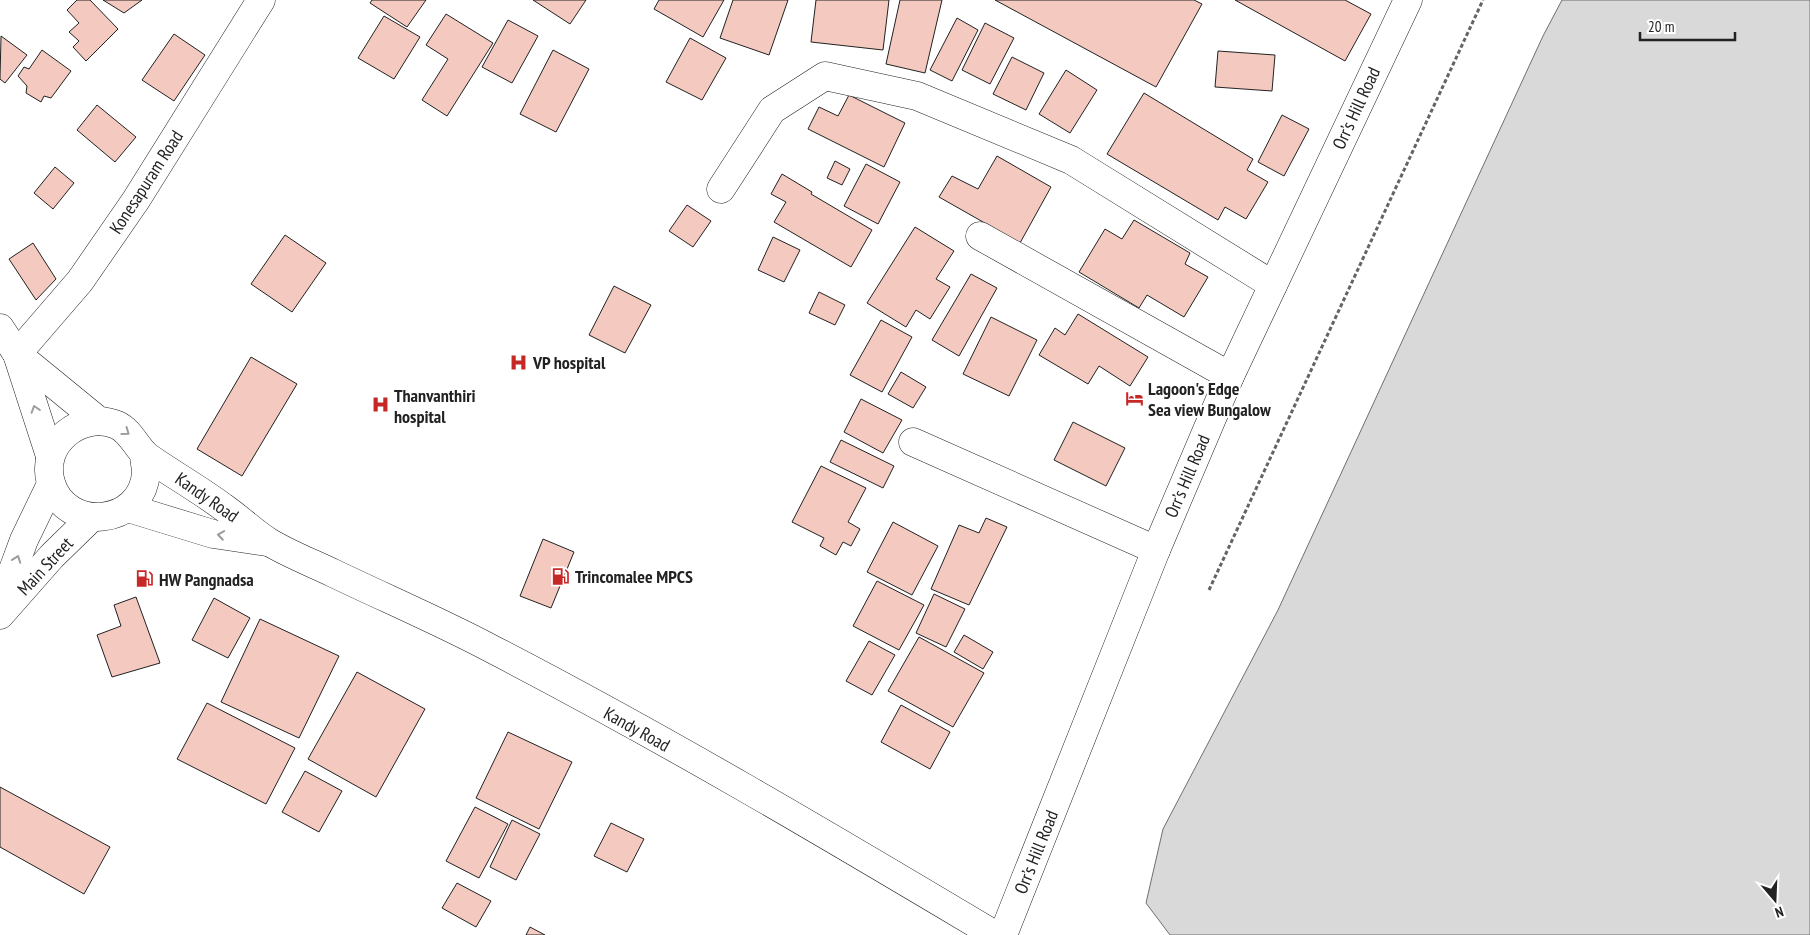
<svg xmlns="http://www.w3.org/2000/svg" width="1810" height="935" font-family="'PT Sans Narrow',sans-serif">
<style>
.water{fill:#d9d9d9;stroke:#6f6f6f}
.building{fill:#f3c9c0;stroke:#222}
.lines{fill:none;stroke-linecap:round;stroke-linejoin:round}
.street-casing{stroke:#222;stroke-width:29}
.primary-casing{stroke:#222;stroke-width:29}
.highway-casing{stroke:#222;stroke-width:29}
.path{stroke:#646464;stroke-width:3;stroke-dasharray:4 2.5;stroke-linecap:butt}
.street{stroke:#fff;stroke-width:28}
.primary{stroke:#fff;stroke-width:28}
.highway{stroke:#fff;stroke-width:28}
.oneway{stroke:#9c9c9c}
.labels{text-anchor:middle;dominant-baseline:central;stroke-width:4;stroke-linejoin:round;paint-order:stroke}
.street-label{font-size:18px;fill:#222;stroke:#fff}
.poi-label{font-size:18px;font-weight:bold;fill:#222;stroke:#fff;text-anchor:start}
</style>
<rect width="100%" height="100%" fill="#fff"/>
<polygon class="water" points="1562,0 1810,0 1810,935 1170,935 1146,903 1163,829 1278,610 1543,36"/>
<g class="building">
<polygon points="77,0 90,0 118,29 86,61 73,47 79,41 69,32 79,23 67,10"/>
<polygon points="103,0 142,0 124,13"/>
<polygon points="372,0 426,0 407,27 370,3"/>
<polygon points="533,0 586,0 570,24"/>
<polygon points="659,0 724,0 703,37 654,9"/>
<polygon points="733,0 788,0 769,55 720,38"/>
<polygon points="816,0 889,0 883,50 811,42"/>
<polygon points="900,0 942,0 925,73 886,64"/>
<polygon points="995,0 1194,0 1202,4 1156,87"/>
<polygon points="1235,0 1345,0 1371,14 1345,61"/>
<polygon points="446,14 493,43 447,116 422,100 448,59 426,45"/>
<polygon points="384,16 420,37 394,79 358,58"/>
<polygon points="957,18 978,30 952,81 930,70"/>
<polygon points="508,20 538,36 512,83 482,67"/>
<polygon points="985,23 1014,38 990,84 962,70"/>
<polygon points="174,34 205,55 174,101 142,80"/>
<polygon points="1,36 27,55 5,83 0,79"/>
<polygon points="690,38 726,58 702,100 666,82"/>
<polygon points="42,50 71,71 51,98 44,96 41,102 26,93 27,86 18,76 24,67 29,69"/>
<polygon points="553,50 589,69 556,132 520,114"/>
<polygon points="1218,51 1275,55 1272,91 1215,87"/>
<polygon points="1012,57 1044,73 1026,110 993,94"/>
<polygon points="1066,70 1097,90 1070,133 1039,114"/>
<polygon points="1144,93 1253,159 1247,170 1268,182 1246,219 1225,207 1218,220 1107,154"/>
<polygon points="849,95 905,123 884,167 808,129 819,107 838,116"/>
<polygon points="97,105 136,137 115,162 77,130"/>
<polygon points="1282,115 1309,129 1284,176 1258,162"/>
<polygon points="997,156 1051,187 1020,243 939,197 952,176 978,189"/>
<polygon points="835,161 850,169 842,185 827,178"/>
<polygon points="866,164 900,182 878,224 844,206"/>
<polygon points="55,167 74,183 53,209 34,193"/>
<polygon points="782,174 812,192 811,194 872,230 851,267 774,222 786,202 771,194"/>
<polygon points="687,205 711,221 693,247 669,231"/>
<polygon points="1134,220 1190,253 1185,264 1208,277 1184,317 1147,295 1139,308 1079,272 1105,229 1122,239"/>
<polygon points="915,227 954,251 936,279 950,287 930,319 916,310 906,327 867,303"/>
<polygon points="285,235 326,263 292,312 251,284"/>
<polygon points="773,237 800,250 784,282 758,270"/>
<polygon points="33,243 56,279 36,300 9,259"/>
<polygon points="971,274 997,288 959,356 932,340"/>
<polygon points="614,286 651,305 625,353 589,335"/>
<polygon points="819,292 845,305 835,325 809,313"/>
<polygon points="1078,314 1148,357 1130,386 1099,366 1088,384 1039,355 1055,328 1065,335"/>
<polygon points="991,317 1037,340 1009,396 963,374"/>
<polygon points="881,320 912,337 882,392 850,375"/>
<polygon points="251,357 297,384 242,476 197,449"/>
<polygon points="901,372 926,387 913,408 888,394"/>
<polygon points="861,399 902,420 883,453 844,432"/>
<polygon points="1073,422 1125,448 1106,486 1054,460"/>
<polygon points="841,440 894,466 883,488 830,462"/>
<polygon points="821,466 866,488 848,522 860,529 851,546 843,542 836,555 820,546 824,538 792,522"/>
<polygon points="986,518 1007,527 969,605 931,589 959,525 979,533"/>
<polygon points="893,522 938,546 912,595 867,572"/>
<polygon points="543,539 574,552 551,608 520,596"/>
<polygon points="877,581 924,605 899,650 853,626"/>
<polygon points="934,594 965,609 946,647 916,633"/>
<polygon points="136,597 160,663 112,677 97,635 121,626 114,605"/>
<polygon points="214,598 250,618 228,658 192,640"/>
<polygon points="260,619 339,656 299,738 221,702"/>
<polygon points="964,635 993,652 983,669 954,652"/>
<polygon points="919,637 984,673 953,727 888,691"/>
<polygon points="869,641 895,655 872,695 846,681"/>
<polygon points="357,672 425,709 376,797 308,759"/>
<polygon points="207,703 295,748 266,804 177,759"/>
<polygon points="901,705 950,732 930,769 881,742"/>
<polygon points="508,732 572,762 539,829 476,798"/>
<polygon points="305,771 342,791 319,832 282,812"/>
<polygon points="0,787 110,847 84,894 0,847"/>
<polygon points="475,807 508,824 479,878 446,861"/>
<polygon points="512,820 540,834 516,880 490,867"/>
<polygon points="611,823 644,839 627,872 594,856"/>
<polygon points="457,883 491,901 476,927 442,908"/>
<polygon points="530,927 545,935 526,935"/>
</g>
<g class="lines">
<defs>
<g id="street">
<polyline points="721,189 772,110 825,76 917,96 1071,160 1273,285"/>
<polyline points="980,236 1230,376"/>
<polyline points="17,354 80,281 136,200 261,0"/>
<polyline points="913,442 1156,550"/>
</g>
<g id="primary">
<polyline points="0,605 24,540 51,484"/>
<polyline points="0,615 52,556 91,518"/>
<polyline points="1003,935 1156,550 1230,376 1408,0"/>
</g>
<g id="highway">
<polyline points="0,328 17,354 50,456"/>
<polyline points="17,354 99,421"/>
<path d="M144 454C144 460 146 467 146 473 142 526 66 533 51 483 39 444 81 410 117 425 132 432 136 448 148 457 172 474 199 489 223 507 239 518 253 532 269 542 289 554 312 563 333 573 385 598 439 621 490 648 662 737 829 836 995 935"/>
<polyline points="128,508 213,534 267,542"/>
</g>
</defs>
<use href="#street" class="street-casing"/>
<use href="#primary" class="primary-casing"/>
<use href="#highway" class="highway-casing"/>
<polyline class="path" points="1209,590 1483,0"/>
<use href="#street" class="street"/>
<use href="#primary" class="primary"/>
<use href="#highway" class="highway"/>
</g>
<defs><path id="oneway-chevron" d="M-2-3.5L2.5 0L-2 3.5" fill="none" stroke-width="1.6" stroke-linecap="round" stroke-linejoin="round" transform="scale(1.25)"/></defs>
<g class="oneway">
<use href="#oneway-chevron" transform="translate(35 409) rotate(-108)"/>
<use href="#oneway-chevron" transform="translate(126 432) rotate(36)"/>
<use href="#oneway-chevron" transform="translate(221 535) rotate(-171)"/>
<use href="#oneway-chevron" transform="translate(17 559) rotate(-70)"/>
</g>
<defs>
<symbol id="hospital-bare" viewBox="-9 -9 18 18"><path d="M-5-5h3v3.5h4V-5h3V5h-3V1.5h-4V5h-3Z" fill="#c62828" stroke="#fff" stroke-width="2.5" paint-order="stroke"/></symbol>
<symbol id="hotel-bare" viewBox="-9 -9 18 18"><path d="M-6-4.5h1.5V1H6V5H4.5V3h-9V5H-6ZM-4 0a1.8 1.8 0 1 1 3.6 0ZM.5 0V-2.5h3Q6-2.5 6 0Z" fill="#c62828" stroke="#fff" stroke-width="2.5" paint-order="stroke"/></symbol>
<symbol id="fuel-bare" viewBox="-9 -9 18 18"><path d="M-5.5-6h7V0h2V4h1.3V-2.5L3-4.5l.8-.8L6-3V5H2.5V1h-1V6h-7ZM-4.2-4.7v3.2H.2V-4.7Z" fill="#c62828" stroke="#fff" stroke-width="2.5" paint-order="stroke"/></symbol>
</defs>
<g fill-rule="evenodd">
<use href="#hospital-bare" x="506" y="350" width="25" height="25"/>
<use href="#hotel-bare" x="1122" y="386" width="25" height="25"/>
<use href="#hospital-bare" x="368" y="392" width="25" height="25"/>
<use href="#fuel-bare" x="548" y="564" width="25" height="25"/>
<use href="#fuel-bare" x="132" y="566" width="25" height="25"/>
</g>
<g class="labels">
<g class="street-label">
<text transform="translate(1356 108) rotate(-65)">Orr’s Hill Road</text>
<text transform="translate(146 182) rotate(-57)">Konesapuram Road</text>
<text transform="translate(1187 476) rotate(-67)">Orr’s Hill Road</text>
<text transform="translate(207 497) rotate(35)">Kandy Road</text>
<text transform="translate(45 566) rotate(-47)">Main Street</text>
<text transform="translate(637 729) rotate(29)">Kandy Road</text>
<text transform="translate(1036 852) rotate(-68)">Orr’s Hill Road</text>
</g>
<g class="poi-label">
<text x="533" y="362">VP hospital</text>
<text x="1148" y="388">Lagoon's Edge<tspan x="1148" dy="21">Sea view Bungalow</tspan></text>
<text x="394" y="395">Thanvanthiri<tspan x="394" dy="21">hospital</tspan></text>
<text x="575" y="576">Trincomalee MPCS</text>
<text x="159" y="579">HW Pangnadsa</text>
</g>
</g>
<g transform="translate(1775 900) rotate(161)" stroke="#ffffff" stroke-width="4" paint-order="stroke">
<path d="M0-4L9 19L0 12L-9 19Z" fill="#222222"/>
<text y="-8" font-size="14" font-weight="bold" text-anchor="middle" fill="#222222">N</text>
</g>
<path d="M1640 32v8h95v-8" fill="none" stroke="#222222" stroke-width="2.5"/>
<text x="1648" y="32" font-size="15" fill="#222222" stroke="#ffffff" stroke-width="4" paint-order="stroke">20 m</text>
</svg>
